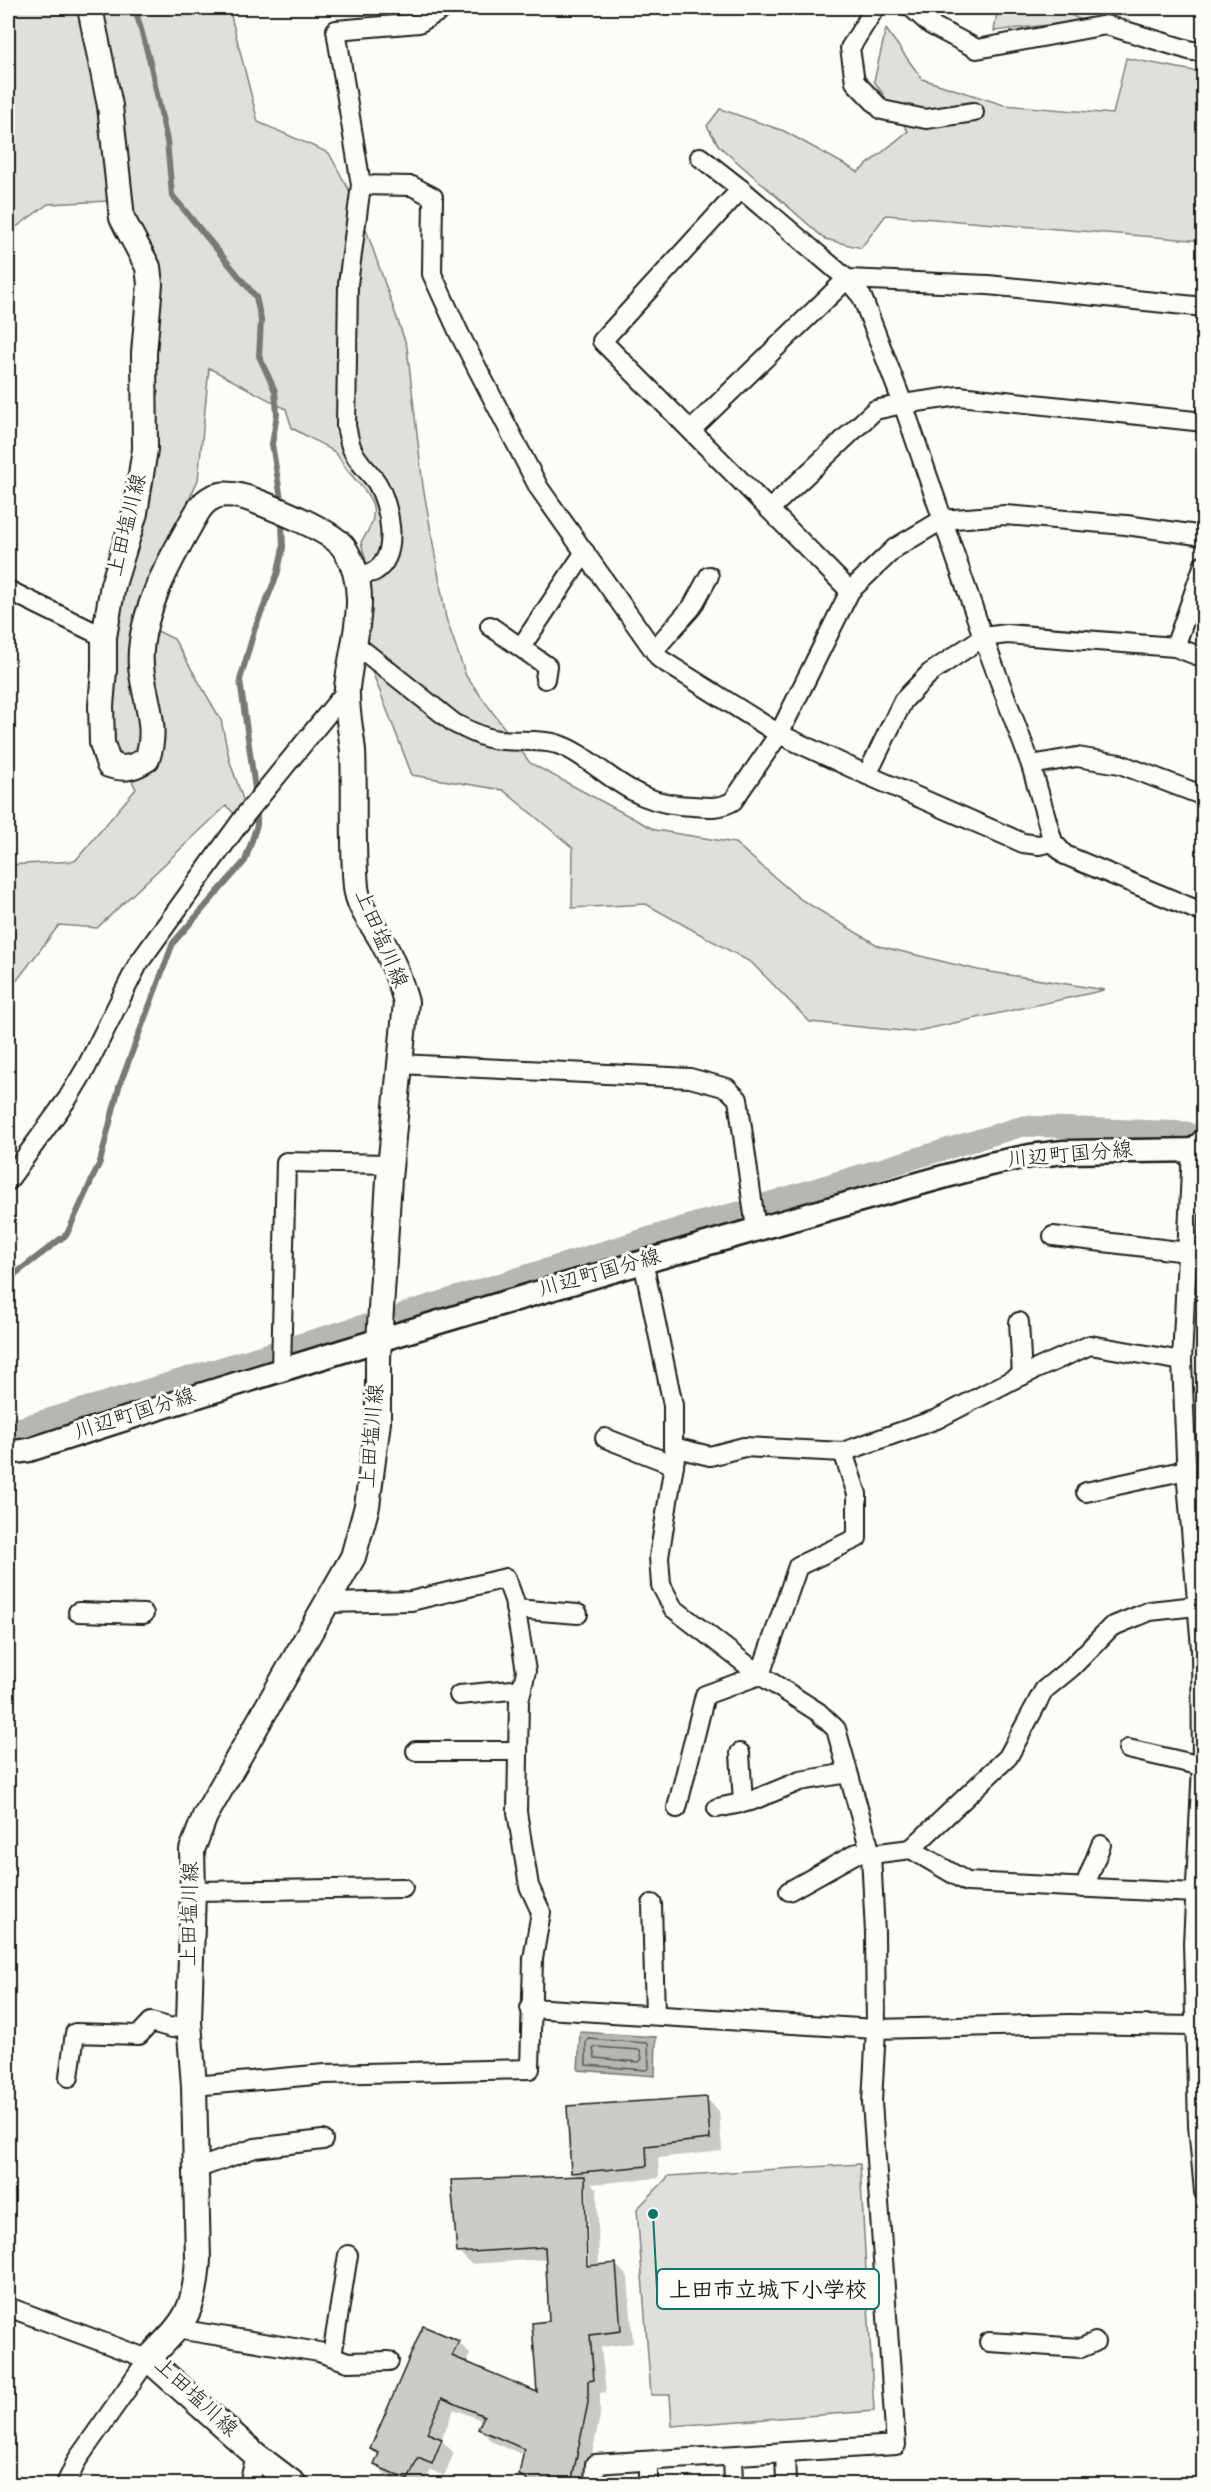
<svg xmlns="http://www.w3.org/2000/svg" width="1211" height="2492" font-family="'Indie Flower','Klee One',sans-serif">
<style>
.green{fill:#e0dfdb;stroke:#7e7e7c;stroke-width:1.5}
.water{fill:#b7b6b2;stroke:#797876;stroke-width:1.5}
.shadow{fill:#0003;fill-rule:evenodd}
.lines{fill:none;stroke-linecap:round;stroke-linejoin:round}
.shore{stroke:#5a5a58;stroke-width:1.5}
.stream{stroke:#797876;stroke-width:6}
.canal{stroke:#b7b6b2;stroke-width:21}
.building{fill:#cccbc8;stroke:#1c1c1c;stroke-width:1.5}
.minor-casing{stroke:#1c1c1c;stroke-width:22}
.tertiary-casing{stroke:#1c1c1c;stroke-width:27}
.secondary-casing{stroke:#1c1c1c;stroke-width:28}
.minor{stroke:#fdfcf7;stroke-width:18}
.tertiary{stroke:#fdfcf7;stroke-width:22}
.secondary{stroke:#fdfcf7;stroke-width:24}
.labels{text-anchor:middle;dominant-baseline:central;stroke-width:6;stroke-linejoin:round;paint-order:stroke}
.street-label{font-size:21px;fill:#1c1c1c;stroke:#fdfcf7}
.leader{fill:none;stroke:#0f766e;stroke-width:2}
.callout-dot{fill:#0f766e;stroke:#fdfcf7;stroke-width:2}
.callout{fill:#fdfcf7;stroke:#0f766e;stroke-width:2}
.callout-label{font-size:22px;text-anchor:middle;font-weight:bold;fill:#1c1c1c}
</style>
<rect width="100%" height="100%" fill="#fdfcf7"/>
<filter id="ink" filterUnits="userSpaceOnUse"><feTurbulence type="fractalNoise" baseFrequency=".0167" numOctaves="2"/><feDisplacementMap in="SourceGraphic" scale="12" xChannelSelector="R" yChannelSelector="G"/><feConvolveMatrix kernelMatrix="1 2 1 2 8 2 1 2 1" color-interpolation-filters="sRGB"/></filter>
<g filter="url(#ink)">
<g class="green">
<polygon points="8,8 82,8 105,109 108,201 48,204 8,233"/>
<path d="M94 8H229L258 122 329 153 359 209 407 347 423 486 446 618 466 676 530 763 655 830 735 843 800 899 879 946 978 970 1105 990 913 1032 810 1022 752 963 646 904 572 908 573 848 503 790 412 775 367 658V565L361 542C386 508 370 497 347 470 342 464 340 456 333 451 320 443 306 436 292 428L286 409 209 368 198 480 150 585 137 621 174 639 221 720 230 762 245 805 236 815 226 806 97 928 59 925 8 992V865L75 861 136 789 112 743V669L154 332 128 217Z"/>
<polygon points="998,8 1055,8 1084,21 994,31"/>
<polygon points="886,29 922,79 1004,105 1113,114 1126,58 1194,71 1203,69 1203,241 886,215 861,248 825,239 719,146 707,126 720,109 784,131 858,172 908,131 874,81"/>
<polygon points="860,2164 874,2411 672,2426 670,2395 651,2395 637,2209 669,2176"/>
</g>
<polygon class="water" points="580,2032 656,2037 655,2076 578,2070"/>
<path class="shadow" d="M707 2099 719 2111 722 2151 658 2158 659 2178 591 2184 597 2190 599 2266 616 2265 628 2277 633 2343 601 2347 606 2392 600 2393V2416L586 2484H527L521 2475 524 2455 492 2442 480 2429 483 2421 454 2409 441 2440 454 2453 444 2476 431 2470 424 2484H404L388 2478 376 2465 380 2456 372 2449 458 2342 470 2354 466 2363 539 2394 550 2323 547 2259 471 2264 459 2252 578 2178 572 2172ZM584 2188H587L589 2273H586Z"/>
<g class="lines">
<g class="shore">
<polygon points="588,2039 648,2043 649,2068 646,2070 586,2065 586,2042"/>
<polygon points="596,2047 640,2050 642,2059 639,2062 595,2058 593,2049"/>
</g>
<g class="stream">
<polyline points="135,8 150,62 167,141 172,195 256,297 261,320 259,356 275,391 277,414 272,444 281,499"/>
<polyline points="256,796 240,680 255,628 277,575 283,548 282,523"/>
<polyline points="8,1285 15,1274 67,1234 100,1162 119,1087 173,943 245,861 257,825 257,809"/>
</g>
<g class="canal">
<polyline points="767,1203 1023,1126 1187,1132"/>
<polyline points="404,1313 699,1222 739,1212"/>
<polyline points="8,1431 363,1325"/>
</g>
</g>
<g class="building">
<polygon points="707,2097 710,2139 646,2146 647,2166 571,2173 567,2106"/>
<polygon points="585,2176 587,2266 616,2263 621,2331 590,2335 594,2380 588,2381 588,2403 571,2484 526,2484 527,2479 519,2475 524,2449 478,2429 484,2416 442,2398 427,2433 442,2439 432,2464 418,2458 408,2480 374,2465 379,2453 370,2449 423,2326 459,2341 452,2356 537,2392 532,2323 549,2321 545,2247 457,2253 451,2180"/>
</g>
<g class="lines">
<defs>
<g id="minor">
<polyline points="875,8 850,48 855,82 882,110 926,119 974,112"/>
<polyline points="912,8 931,25 977,49 1106,25 1192,51 1204,51"/>
<polyline points="700,157 741,189"/>
<polyline points="361,185 412,186 433,197 432,274 459,333 539,488 660,659 779,734 867,775 1023,843 1039,845 1053,842"/>
<polyline points="691,430 847,279 988,285 1204,307"/>
<polyline points="770,509 875,410 903,404 959,396 1204,422"/>
<path d="M357 575C363 574 371 574 375 571 401 554 389 504 377 483 369 471 358 463 352 449 349 442 348 434 346 426L348 284 361 185 336 30 419 23 445 8"/>
<polyline points="8,590 104,637"/>
<polyline points="850,591 602,341 741,189 847,279 862,297 903,404 983,637 1031,765 1053,842 1065,855 1204,913"/>
<polyline points="490,626 547,666 545,679"/>
<path d="M355 644 454 723C466 729 480 737 493 739 514 743 536 738 557 744 573 749 587 760 601 770 632 793 653 805 693 806 707 807 720 809 733 801L779 734 850 591 895 548 942 520 1005 515 1126 525 1204 536"/>
<polyline points="521,647 585,552"/>
<polyline points="1175,647 1204,564"/>
<polyline points="654,650 692,607 709,576"/>
<polyline points="1031,765 1077,757 1120,764 1204,796"/>
<polyline points="867,775 903,701 930,673 983,637 1007,634 1175,647 1204,658"/>
<polyline points="400,1064 690,1078 727,1088 738,1099 756,1229"/>
<polyline points="1204,1137 1192,1149 1182,1361 1187,1482 1201,1648 1202,1766 1193,1943 1198,2125 1204,2192"/>
<polyline points="8,1181 68,1098 86,1068 138,964 246,814 347,690"/>
<polyline points="1053,1236 1187,1252"/>
<polyline points="643,1261 673,1405 673,1447 675,1458 659,1557 661,1585 673,1608 760,1675"/>
<polyline points="1019,1322 1022,1376"/>
<polyline points="281,1370 286,1162 390,1164"/>
<polyline points="605,1438 674,1465"/>
<polyline points="673,1447 710,1456 744,1447 843,1452"/>
<polyline points="1086,1492 1186,1470 1204,1473"/>
<polyline points="515,1609 578,1614"/>
<polyline points="78,1612 144,1614"/>
<polyline points="459,1695 522,1689"/>
<polyline points="1128,1749 1202,1766"/>
<polyline points="416,1751 517,1751"/>
<polyline points="740,1753 743,1803"/>
<polyline points="677,1808 705,1695 760,1675"/>
<polyline points="717,1808 751,1801 800,1781 848,1773"/>
<polyline points="911,1849 1008,1757 1044,1690 1072,1667 1111,1627 1150,1611 1196,1606"/>
<polyline points="1084,1888 1101,1845"/>
<polyline points="193,1891 403,1888"/>
<polyline points="789,1891 857,1853 871,1854 911,1849 967,1882 1195,1893"/>
<polyline points="652,1904 655,2015"/>
<polyline points="530,2008 876,2029 1070,2024 1194,2026"/>
<polyline points="69,2077 75,2033 139,2035 151,2022 172,2028 189,2022"/>
<polyline points="194,2086 325,2074 530,2069 533,1959 541,1912 529,1886 517,1812 519,1701 526,1671 514,1600 506,1578 411,1601 328,1603"/>
<polyline points="196,2169 255,2148 323,2140"/>
<polyline points="8,2307 148,2359 77,2460 66,2484"/>
<polyline points="177,2329 319,2352 348,2362 389,2361"/>
<polyline points="989,2342 1081,2348 1095,2342"/>
<polyline points="332,2356 348,2255"/>
<polyline points="785,2452 786,2484"/>
<polyline points="732,2456 733,2484"/>
<polyline points="648,2461 648,2484"/>
<polyline points="249,2484 256,2455"/>
<polyline points="594,2484 595,2464 896,2445 872,2102 876,2029 875,1933 871,1854 836,1729 818,1712 760,1675 798,1566 857,1538 857,1494 843,1452 937,1419 1014,1379 1090,1345 1182,1361"/>
</g>
<path id="tertiary" d="M8 1453 29 1450C347 1346 668 1253 990 1164L1030 1156 1064 1152 1204 1150"/>
<path id="secondary" d="M90 8 110 106 122 218 148 267 150 284 144 353 145 449 135 513 113 585 104 637V670L101 706 102 743 109 765C125 770 133 768 147 759 159 727 144 699 141 666 137 616 173 554 198 511 211 490 231 492 253 500 274 508 333 531 344 548 373 592 352 640 347 688 346 709 351 731 353 751 355 796 352 842 356 887 358 907 372 923 381 939 393 960 400 980 406 1002L389 1179 378 1358V1422L367 1506 353 1557 205 1816 192 1850 193 1891 189 2022 194 2086 198 2260C194 2315 185 2321 148 2359L256 2455 294 2484"/>
</defs>
<use href="#minor" class="minor-casing"/>
<use href="#tertiary" class="tertiary-casing"/>
<use href="#secondary" class="secondary-casing"/>
<use href="#minor" class="minor"/>
<use href="#tertiary" class="tertiary"/>
<use href="#secondary" class="secondary"/>
</g>
</g>
<g class="labels">
<g class="street-label">
<text transform="translate(128 525) rotate(-76)">上田塩川線</text>
<text transform="translate(380 939) rotate(67)">上田塩川線</text>
<text transform="translate(1070 1156) rotate(-5)">川辺町国分線</text>
<text transform="translate(600 1274) rotate(-16)">川辺町国分線</text>
<text transform="translate(135 1415) rotate(-18)">川辺町国分線</text>
<text transform="translate(373 1436) rotate(-85)">上田塩川線</text>
<text transform="translate(191 1914) rotate(-89)">上田塩川線</text>
<text transform="translate(195 2398) rotate(43)">上田塩川線</text>
</g>
</g>
<path class="leader" d="M653 2214L657 2289"/>
<circle class="callout-dot" cx="653" cy="2214" r="6"/>
<rect class="callout" x="657" y="2269" width="222" height="40" rx="6"/>
<g class="callout-label">
<text x="768" y="2297">上田市立城下小学校</text>
</g>
<rect width="1211" height="2492" fill="none" stroke="#fdfcf7" stroke-width="30"/>
<rect x="15" y="15" width="1181" height="2462" fill="none" stroke="#1c1c1c" stroke-width="2" filter="url(#ink)"/>
</svg>
